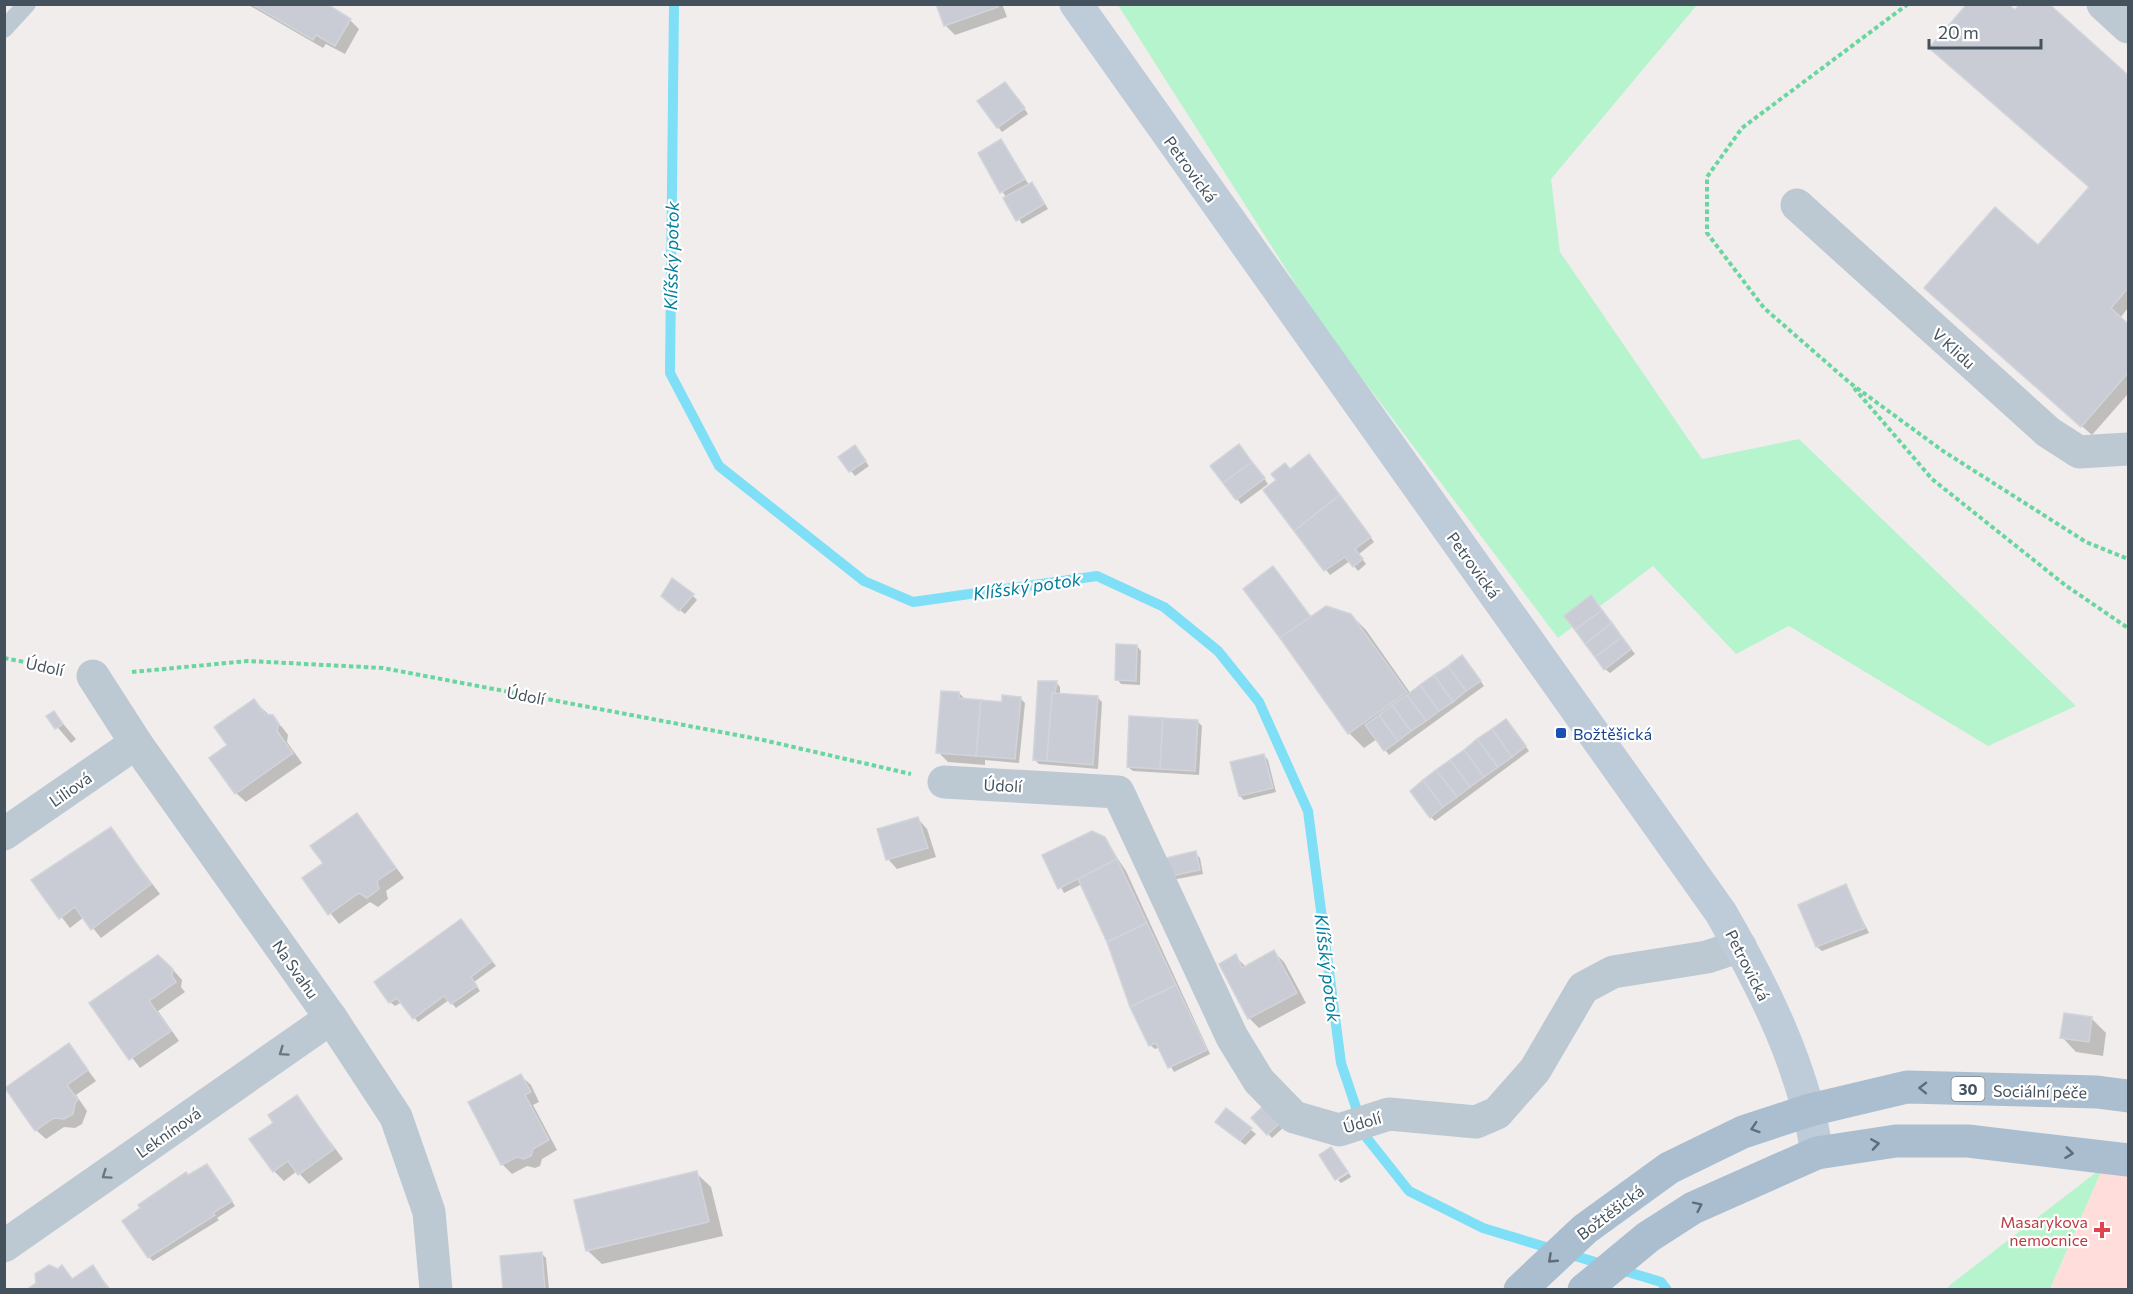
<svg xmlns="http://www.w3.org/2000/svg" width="2133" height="1294" font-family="Commissioner,sans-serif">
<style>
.medical{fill:#feddda}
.green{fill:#b6f4cd}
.shadow{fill:#0003}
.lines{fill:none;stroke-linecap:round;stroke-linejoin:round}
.stream{stroke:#7edff6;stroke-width:10}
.building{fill:#c9ccd4;stroke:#d1d4da;stroke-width:1.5}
.path{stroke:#6ad69f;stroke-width:4;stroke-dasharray:4.5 3;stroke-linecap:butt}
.service{stroke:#bcc9d2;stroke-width:18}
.minor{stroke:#bcc9d2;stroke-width:33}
.secondary{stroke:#becbd9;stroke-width:33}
.primary{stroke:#aabed0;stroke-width:33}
.oneway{stroke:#687680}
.oneway2{stroke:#5e6d7a}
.transit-dot{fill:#1a4fb4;stroke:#fff;stroke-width:2}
.health-dot{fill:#e0444e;stroke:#fff;stroke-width:2}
.labels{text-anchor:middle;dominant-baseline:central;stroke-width:4.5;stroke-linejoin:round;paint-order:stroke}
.shield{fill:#fff;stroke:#7c868e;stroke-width:1.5}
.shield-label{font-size:15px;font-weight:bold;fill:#44525d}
.street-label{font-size:16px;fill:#44525d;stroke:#fff}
.transit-label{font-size:16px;fill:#164399;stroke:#fff;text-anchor:start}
.health-label{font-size:16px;fill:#be3a42;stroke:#fff;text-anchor:end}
.water-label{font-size:18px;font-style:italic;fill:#037e9c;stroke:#fff}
</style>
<rect width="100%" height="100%" fill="#f1eded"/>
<polygon class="medical" points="2103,1167 2128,1170 2128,1289 2050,1290"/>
<g class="green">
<polygon points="1118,5 1697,5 1551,179 1560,252 1702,459 1799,439 2076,706 1988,746 1789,626 1736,654 1653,566 1558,638 1321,324"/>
<polygon points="2103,1167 2050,1289 1946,1290 1950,1285"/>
</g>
<g class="shadow">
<polygon points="247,4 324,4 350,20 359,29 345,54 326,44 323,48"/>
<polygon points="938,4 1002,4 1007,17 955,35 945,25"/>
<polygon points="2046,4 2128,77 2128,308 2120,318 2128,326 2128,394 2092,435 1936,298 2038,247 2090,188 1941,58 2015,12"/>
<polygon points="1010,88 1028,114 1002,132 998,127"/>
<polygon points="1001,141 1029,185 1031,183 1036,188 1048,209 1022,224 980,154"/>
<polygon points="1243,450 1268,484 1241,504 1212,466"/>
<polygon points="859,452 869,466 855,476 840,457"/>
<polygon points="1309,456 1374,542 1359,554 1366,564 1358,571 1350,561 1330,575 1265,491"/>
<polygon points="693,596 697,600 685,614 667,600"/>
<polygon points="1595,602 1635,654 1610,673 1605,669"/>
<polygon points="1351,615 1366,630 1411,694 1466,661 1484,686 1389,755 1377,739 1364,748 1349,733 1282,639 1311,618"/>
<polygon points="1137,646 1141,651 1140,685 1121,684 1117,679"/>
<polygon points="1039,682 1056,682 1060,687 1060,694 1097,697 1102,702 1098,769 1039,764 1034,759"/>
<polygon points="959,693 966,700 1003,703 1020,698 1025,703 1019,763 985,760 985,765 948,762 938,752"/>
<polygon points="254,701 282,727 288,735 287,742 302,763 246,802 236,793 230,746"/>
<polygon points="54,713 76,739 71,743 48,716"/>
<polygon points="1197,721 1202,726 1199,775 1133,771 1128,767"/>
<polygon points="1510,725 1529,751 1435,821 1431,817"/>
<polygon points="1264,755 1268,760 1276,792 1244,800 1240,796"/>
<polygon points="356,815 404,878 386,891 388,899 378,907 370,902 339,924 304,879 325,864"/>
<polygon points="918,819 927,829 936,857 897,869 888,859"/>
<polygon points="111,829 160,894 101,938 84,917 70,928 33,880"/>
<polygon points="1104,838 1126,871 1210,1054 1174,1072 1160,1047 1155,1049 1150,1045 1082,884 1064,893 1044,856"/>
<polygon points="1195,853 1200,858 1203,874 1177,879 1172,875"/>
<polygon points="1845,885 1869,933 1822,951 1817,947 1800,906"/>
<polygon points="465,926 496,966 474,982 480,991 456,1008 449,1000 418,1022 402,1002 395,1006 390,1002"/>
<polygon points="1274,952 1284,962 1306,1003 1259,1028 1249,1018 1235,956 1246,967"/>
<polygon points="163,963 168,964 182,980 181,987 185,992 158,1011 179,1041 140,1068 91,1004"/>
<polygon points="2091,1018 2106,1033 2103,1056 2076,1052 2062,1037"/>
<polygon points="69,1045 96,1081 76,1095 87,1111 82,1124 75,1128 64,1127 46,1139 36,1130"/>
<polygon points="521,1076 531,1085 539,1102 533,1105 557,1150 542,1159 540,1166 535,1168 527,1166 512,1174 502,1164"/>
<polygon points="297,1097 343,1159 309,1184 297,1171 284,1181 274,1171 275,1123"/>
<polygon points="1264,1107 1284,1127 1272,1138 1253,1118"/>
<polygon points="1226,1110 1256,1134 1245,1145 1222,1126"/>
<polygon points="211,1170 235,1206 217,1218 219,1220 153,1261 149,1257 143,1209 188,1176"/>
<polygon points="696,1173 711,1187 723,1236 602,1264 587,1250"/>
<polygon points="1349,1173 1351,1177 1341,1183 1338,1180"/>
<polygon points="542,1254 546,1258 549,1290 505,1290"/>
<polygon points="62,1267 74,1280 92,1267 111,1290 29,1290"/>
</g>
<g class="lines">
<polyline class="stream" points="674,4 670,373 719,466 864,581 913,602 1097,576 1164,607 1218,651 1259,702 1308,811 1341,1063 1366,1137 1409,1191 1483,1228 1661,1282 1667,1290"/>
</g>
<g class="building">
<polygon points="251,4 327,4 351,19 335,46 316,35 313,40"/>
<polygon points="936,4 997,4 998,7 944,26"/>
<polygon points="1967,4 2008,4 2015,10 2020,4 2049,4 2128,75 2128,288 2111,308 2128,324 2128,373 2081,427 1924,288 1995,207 2038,245 2089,187 1929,48"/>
<polygon points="1005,82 1025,108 997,128 977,101"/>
<polygon points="1001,139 1025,179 1000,193 978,153"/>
<polygon points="1032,182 1044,204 1016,221 1003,198"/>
<polygon points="1239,444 1252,462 1223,483 1210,466"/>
<polygon points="855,445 866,461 849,472 838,457"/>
<polygon points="1309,454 1340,495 1294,531 1263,490 1276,480 1271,474 1285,463 1290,469"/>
<polygon points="1252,462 1265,478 1236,500 1223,483"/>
<polygon points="1340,495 1371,537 1355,549 1363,559 1353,567 1345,557 1324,571 1294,531"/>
<polygon points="1273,566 1311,617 1280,638 1243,589"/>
<polygon points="672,578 694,594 679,611 661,596"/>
<polygon points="1591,595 1602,610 1575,630 1564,616"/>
<polygon points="1326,606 1351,614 1407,692 1348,734 1280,638"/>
<polygon points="1602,610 1612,623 1585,644 1575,630"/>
<polygon points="1612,623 1622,637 1595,657 1585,644"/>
<polygon points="1622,637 1631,649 1604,670 1595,657"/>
<polygon points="1116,644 1137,645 1136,681 1115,680"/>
<polygon points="1462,655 1481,681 1466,691 1448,666"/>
<polygon points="1448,666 1466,691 1453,702 1434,675"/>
<polygon points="1434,675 1453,702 1439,711 1420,685"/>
<polygon points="1038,681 1057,681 1055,693 1052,693 1047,761 1033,760"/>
<polygon points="1420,685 1439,711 1426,721 1407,695"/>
<polygon points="941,691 959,692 959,698 981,700 976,756 936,753"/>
<polygon points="1052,693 1098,696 1093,765 1047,761"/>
<polygon points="1002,695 1021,697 1015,759 976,756 981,700 1002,702"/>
<polygon points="1407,695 1426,721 1411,731 1392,705"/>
<polygon points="254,699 265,714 273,715 279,724 277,731 293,753 235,794 209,758 227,745 214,727"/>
<polygon points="1392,705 1411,731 1398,741 1379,715"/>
<polygon points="54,711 63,724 55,729 46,716"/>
<polygon points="1379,715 1398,741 1384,751 1365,725"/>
<polygon points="1129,716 1163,718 1160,769 1127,767"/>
<polygon points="1163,718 1198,720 1195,771 1160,769"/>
<polygon points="1506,719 1526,746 1512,757 1492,729"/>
<polygon points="1492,729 1512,757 1498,767 1477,739"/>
<polygon points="1477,739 1498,767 1484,777 1464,750"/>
<polygon points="1464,750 1484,777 1470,787 1450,760"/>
<polygon points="1264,754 1273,788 1239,796 1230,762"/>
<polygon points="1450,760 1470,787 1457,797 1436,770"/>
<polygon points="1436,770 1457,797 1443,807 1423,780"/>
<polygon points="1423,780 1443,807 1430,818 1410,791"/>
<polygon points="357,813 396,868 377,881 379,889 367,898 359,893 328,915 302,878 323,863 310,846"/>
<polygon points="918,817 928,848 886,860 877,829"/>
<polygon points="111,827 151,884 91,930 75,907 59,919 31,880"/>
<polygon points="1092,831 1105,837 1117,859 1058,889 1042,855"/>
<polygon points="1196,851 1200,870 1171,876 1166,858"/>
<polygon points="1117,859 1147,923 1107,942 1078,879"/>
<polygon points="1846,884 1865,928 1816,947 1798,905"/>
<polygon points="461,919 492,961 471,977 477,986 451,1004 444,996 413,1019 397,998 389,1003 374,982"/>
<polygon points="1147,923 1176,985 1130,1007 1107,942"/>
<polygon points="1274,950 1297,993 1248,1019 1219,964 1236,954 1242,968"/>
<polygon points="158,955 173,969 172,976 176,982 149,1001 171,1031 129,1060 89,1003"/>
<polygon points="1176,985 1207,1050 1168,1068 1156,1043 1149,1046 1130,1007"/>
<polygon points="2064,1013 2092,1017 2089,1042 2060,1038"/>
<polygon points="69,1043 88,1070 67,1085 78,1100 75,1103 73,1114 64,1119 54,1118 35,1131 5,1088"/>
<polygon points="521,1074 531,1092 525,1095 549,1140 533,1149 531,1156 524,1159 517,1157 501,1165 468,1102"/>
<polygon points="297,1095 334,1149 298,1175 288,1161 273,1172 249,1139 273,1123 268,1115"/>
<polygon points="1264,1105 1281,1122 1267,1135 1251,1118"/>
<polygon points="1226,1108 1252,1128 1240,1141 1215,1122"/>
<polygon points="1331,1147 1348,1172 1335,1180 1319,1155"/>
<polygon points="207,1164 232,1201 213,1213 215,1215 148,1258 122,1221 140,1208 138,1205 186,1172 188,1175"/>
<polygon points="697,1171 709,1221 708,1222 586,1251 574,1200"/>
<polygon points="542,1252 545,1290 503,1290 500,1256"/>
<polygon points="49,1265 58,1269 62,1265 72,1279 93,1265 109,1290 26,1290 36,1283 35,1274"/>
</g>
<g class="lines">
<g class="path">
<polyline points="1908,4 1742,128 1707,177 1707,233 1764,308 1850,383 1943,451 2086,542 2128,559"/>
<polyline points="1854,388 1932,479 2065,585 2128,628"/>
<polyline points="4,658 60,669"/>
<polyline points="132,672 248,661 383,668 763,740 911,774"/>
</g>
<polyline class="service" points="4,29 27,4"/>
<g class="minor">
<polyline points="2103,4 2128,27"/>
<polyline points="1797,205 2048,432 2079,452 2128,449"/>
<polyline points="93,676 136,743 331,1018 396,1117 429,1212 436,1290"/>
<polyline points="944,782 1118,792 1232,1037 1259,1081 1294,1117 1339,1130 1389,1114 1476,1122 1497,1113 1535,1070 1583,988 1613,972 1707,957 1740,946"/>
<polyline points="4,834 136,743"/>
<polyline points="4,1246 331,1018"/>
</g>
<path class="secondary" d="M1076 4 1721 913C1764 988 1804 1067 1817 1153"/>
<g class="primary">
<polyline points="1520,1290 1585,1229 1669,1168 1743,1132 1810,1110 1907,1087 2097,1092 2128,1096"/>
<polyline points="1584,1290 1648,1237 1693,1208 1817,1153 1896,1141 1968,1141 2128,1160"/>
</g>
</g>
<defs><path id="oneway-chevron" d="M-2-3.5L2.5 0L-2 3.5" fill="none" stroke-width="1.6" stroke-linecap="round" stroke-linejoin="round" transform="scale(1.5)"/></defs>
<g class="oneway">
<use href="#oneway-chevron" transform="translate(283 1052) rotate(145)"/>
<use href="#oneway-chevron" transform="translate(106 1175) rotate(145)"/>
</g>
<g class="oneway2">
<use href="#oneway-chevron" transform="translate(1923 1088) rotate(-179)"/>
<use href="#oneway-chevron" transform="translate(1755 1128) rotate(162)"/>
<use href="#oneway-chevron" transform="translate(1875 1144) rotate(-9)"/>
<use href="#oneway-chevron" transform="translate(2069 1153) rotate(7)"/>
<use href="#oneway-chevron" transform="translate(1698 1206) rotate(-26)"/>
<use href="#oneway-chevron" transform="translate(1552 1259) rotate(137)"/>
</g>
<rect class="transit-dot" x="1555" y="727" width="12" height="12" rx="3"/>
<path class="health-dot" d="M2099 1221h6v6h6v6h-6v6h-6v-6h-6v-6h6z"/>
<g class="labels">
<rect class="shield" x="1951.5" y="1077" width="33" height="24" rx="4.5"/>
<g class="shield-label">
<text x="1968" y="1089">30</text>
</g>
<g class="street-label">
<text transform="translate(1191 169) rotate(54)">Petrovická</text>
<text transform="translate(1954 348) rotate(42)">V Klidu</text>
<text transform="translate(1474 565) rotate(54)">Petrovická</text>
<text transform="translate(45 666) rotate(12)">Údolí</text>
<text transform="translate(526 695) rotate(11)">Údolí</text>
<text transform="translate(1003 785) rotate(3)">Údolí</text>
<text transform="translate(70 789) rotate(-35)">Liliová</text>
<text transform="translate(1748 965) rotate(63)">Petrovická</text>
<text transform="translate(296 969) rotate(55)">Na Svahu</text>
<text transform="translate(2040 1091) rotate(1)">Sociální péče</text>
<text transform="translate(1362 1122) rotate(-16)">Údolí</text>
<text transform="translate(168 1132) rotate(-35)">Leknínová</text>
<text transform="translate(1610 1212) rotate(-37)">Božtěšická</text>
</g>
<g class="transit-label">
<text x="1573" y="733">Božtěšická</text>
</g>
<g class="health-label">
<text x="2088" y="1221">Masarykova<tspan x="2088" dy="18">nemocnice</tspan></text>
</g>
<g class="water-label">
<text transform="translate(671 256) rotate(-89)">Klíšský potok</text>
<text transform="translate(1027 586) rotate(-8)">Klíšský potok</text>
<text transform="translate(1328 968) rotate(83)">Klíšský potok</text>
</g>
</g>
<rect width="2133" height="1294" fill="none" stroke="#44525d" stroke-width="12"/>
<path d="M1929 39v9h112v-9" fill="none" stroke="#44525d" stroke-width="3"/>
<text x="1938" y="39" font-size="18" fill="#44525d" stroke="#ffffff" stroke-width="4.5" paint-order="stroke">20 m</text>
</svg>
